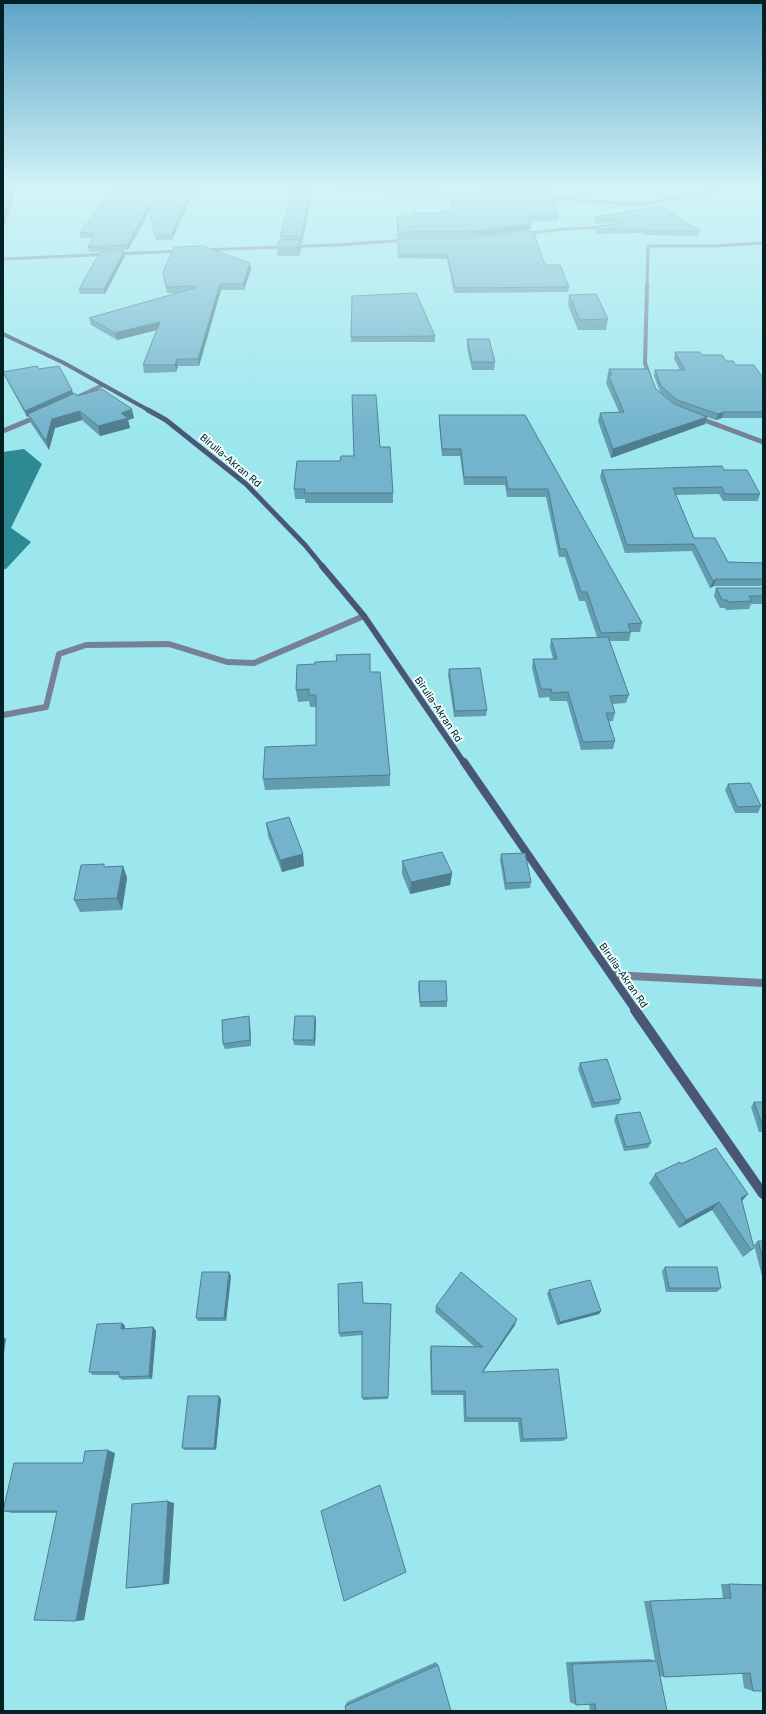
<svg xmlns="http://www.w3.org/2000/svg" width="766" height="1714" font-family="Inter,sans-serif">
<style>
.water{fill:#2e8a92}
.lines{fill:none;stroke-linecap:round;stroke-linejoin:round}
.lane{stroke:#768195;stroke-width:3}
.street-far4{stroke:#768195;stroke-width:3}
.street-far3{stroke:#768195;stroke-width:4}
.street-far2{stroke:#768195;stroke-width:5}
.street-far1{stroke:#768195;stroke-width:6}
.street{stroke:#768195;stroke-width:8}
.secondary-far4{stroke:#495774;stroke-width:4}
.secondary-far3{stroke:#495774;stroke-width:5}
.secondary-far2{stroke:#495774;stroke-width:6}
.secondary-far1{stroke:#495774;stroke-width:8}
.secondary{stroke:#495774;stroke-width:10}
.wall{fill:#639baf}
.shaded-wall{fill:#507e8f}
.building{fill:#73b4cc;stroke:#507e8f}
.labels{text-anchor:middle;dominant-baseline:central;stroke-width:4;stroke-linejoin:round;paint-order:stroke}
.street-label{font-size:10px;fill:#012124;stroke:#eefcfd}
</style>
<rect width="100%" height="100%" fill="#9ce7ee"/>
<polygon class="water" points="24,449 42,464 11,528 31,542 6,569 3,569 3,452"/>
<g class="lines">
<polyline class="lane" points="539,189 559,199"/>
<g class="street-far4">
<polyline points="335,189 484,195"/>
<polyline points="540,198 635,204 657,202 723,189"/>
<polyline points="523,234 563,229 607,227"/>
<polyline points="202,250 336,245 408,240"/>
<polyline points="3,259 182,251"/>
<polyline points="647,287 648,246 714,246 763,243"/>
</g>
<g class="street-far3">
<polyline points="647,286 645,363 650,378"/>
<polyline points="75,398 103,385"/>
</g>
<g class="street-far2">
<polyline points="696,417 763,442"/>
<polyline points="3,431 39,416"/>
</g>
<polyline class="street-far1" points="3,715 46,707 59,654 86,645 169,644 227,662 254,663 364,616"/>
<polyline class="street" points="612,975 763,983"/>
<polyline class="secondary-far4" points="3,334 64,363 150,411"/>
<polyline class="secondary-far3" points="148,410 166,420 246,484 305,545 323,567"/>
<polyline class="secondary-far2" points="322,566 364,616 464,763"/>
<polyline class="secondary-far1" points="464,762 636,1011"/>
<polyline class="secondary" points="635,1010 763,1194"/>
</g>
<g class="wall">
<polygon points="311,189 312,194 302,243 300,243 301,249 299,256 278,256 277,247 281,240 280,236"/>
<polygon points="476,189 541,189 545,191 545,195 477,192"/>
<polygon points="545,189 553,189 552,192"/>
<polygon points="194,191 172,240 156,240 150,210 128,250 89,252 88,247 93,238 81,238 80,233"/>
<polygon points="479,193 559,216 558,221 530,221 530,230 474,237 397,238 397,216 414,216 442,213 442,211 452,211 450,201 450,195 479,195"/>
<polygon points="661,206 700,231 698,236 646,235 644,233 596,234 596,230 597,226 619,224 618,223 595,224 596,217"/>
<polygon points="398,239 545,265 569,287 568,292 454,293 447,259 398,258"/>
<polygon points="124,251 125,256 105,294 80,294 79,289"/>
<polygon points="250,263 251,269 244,290 221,290 199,366 178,366 176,372 144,373 143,365 157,330 117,340 91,325 89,318 178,293 167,293 163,272"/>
<polygon points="569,295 608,319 606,330 578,330 568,305"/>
<polygon points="435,336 435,342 351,342 351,337"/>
<polygon points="467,339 495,362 494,370 472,370 467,347"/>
<polygon points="675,352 702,355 726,361 763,378 763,418 722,418 716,420 707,417 705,424 611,458 598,421 600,413 619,412 606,383 609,369 656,389 660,392 654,376 655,370 680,370 674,359"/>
<polygon points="39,369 77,396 134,418 128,420 130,428 100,436 82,420 55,428 49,450 31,423 29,416 27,417 5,377 3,372"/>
<polygon points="439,415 525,415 642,623 640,632 631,632 629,641 610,641 629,695 626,703 612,704 615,713 613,721 609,721 615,741 613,749 581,750 567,701 550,701 549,697 539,698 532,668 533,659 553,659 550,647 551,639 597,637 585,601 579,601 565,557 559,557 546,497 507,497 505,485 464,485 460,456 442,456 439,423"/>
<polygon points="380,447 393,493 393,503 305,503 305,499 295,499 294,489 340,461 354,456"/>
<polygon points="602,470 724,470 760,494 758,501 723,501 719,494 676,495 694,538 728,562 763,563 763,586 714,586 710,588 692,551 625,553 600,477"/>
<polygon points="716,588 763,588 763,604 751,604 749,609 726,610 725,608 720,608 714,596"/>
<polygon points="449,669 487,710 486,716 454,717 448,675"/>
<polygon points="370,672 390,775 390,786 265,790 263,779 316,745 316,707 310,707 309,701 298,702 296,690"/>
<polygon points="728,784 761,806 758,813 735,813 725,790"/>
<polygon points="266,823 303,854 304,866 282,872 268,836"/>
<polygon points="501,854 531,882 530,888 505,890 500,860"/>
<polygon points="402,861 452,873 450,885 410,894 402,874"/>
<polygon points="123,866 127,878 122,910 80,912 74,900 105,867"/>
<polygon points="419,981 447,1001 447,1007 420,1007 418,987"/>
<polygon points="315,1016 316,1022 315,1046 294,1045 293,1040"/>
<polygon points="250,1022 251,1046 225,1049 223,1044"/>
<polygon points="580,1063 621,1099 619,1104 592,1108 578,1069"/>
<polygon points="754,1102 763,1102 763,1132 759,1132 751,1107"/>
<polygon points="616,1115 651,1143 648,1148 624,1151 614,1120"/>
<polygon points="681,1164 748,1194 742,1201 754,1248 746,1255 743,1257 712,1210 679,1228 649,1183 655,1174"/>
<polygon points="758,1241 763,1241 763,1280 754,1245"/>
<polygon points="665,1267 721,1288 717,1292 666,1292 662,1271"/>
<polygon points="231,1276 226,1321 198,1321 196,1318"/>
<polygon points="549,1290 601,1311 599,1314 557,1325 547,1294"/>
<polygon points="363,1303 391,1304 388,1399 363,1400 362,1335 340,1337 339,1333"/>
<polygon points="436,1306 515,1325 483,1372 567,1438 563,1441 520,1442 518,1422 464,1422 463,1395 431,1395 430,1351 431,1346 475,1347 435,1312"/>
<polygon points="122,1323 125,1326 125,1329 153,1327 156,1331 152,1379 122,1380 119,1377 119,1375 93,1375 89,1372"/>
<polygon points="221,1399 216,1450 185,1450 182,1448"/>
<polygon points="115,1453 84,1620 76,1621 57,1513 12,1513 3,1511 83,1463"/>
<polygon points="174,1503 169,1584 133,1588 126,1588"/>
<polygon points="721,1584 729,1584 763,1585 753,1691 744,1688 742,1673 664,1677 660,1676 667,1711 590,1711 589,1704 576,1705 570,1702 566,1662 650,1659 655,1661 644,1601 723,1598"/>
<polygon points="436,1662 438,1665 345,1706 347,1702"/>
</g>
<g class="shaded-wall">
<polygon points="12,189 16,189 3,230 3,214"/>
<polygon points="192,189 200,189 194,191 172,240 171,235"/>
<polygon points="311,189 312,194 302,243 301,236"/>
<polygon points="149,206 150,210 128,250 127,245"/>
<polygon points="531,224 530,230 474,237 474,231"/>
<polygon points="300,240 301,249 299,256 298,247"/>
<polygon points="124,251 125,256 105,294 104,289"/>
<polygon points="250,263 251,269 244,290 243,284"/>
<polygon points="220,284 221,290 199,366 198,359"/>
<polygon points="160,322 161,329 117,340 115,333"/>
<polygon points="177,359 178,366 176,372 175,365"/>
<polygon points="72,390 74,396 28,414 29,416 27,417 25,411"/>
<polygon points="132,409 134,418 128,420 130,428 100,436 98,426 121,413"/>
<polygon points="80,411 82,420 55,428 49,450 46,441 52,419"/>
<polygon points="724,412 722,418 716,420 718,414"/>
<polygon points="707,417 705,424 611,458 613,449"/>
<polygon points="716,579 714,586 710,588 713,581"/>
<polygon points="303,854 304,866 282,872 280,860"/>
<polygon points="123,866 127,878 122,910 117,898"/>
<polygon points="452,873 450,885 410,894 411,882"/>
<polygon points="249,1016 250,1022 251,1046 250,1040"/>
<polygon points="315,1016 316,1022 315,1046 314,1040"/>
<polygon points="748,1194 741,1202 741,1198"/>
<polygon points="719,1202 712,1210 679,1228 686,1220"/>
<polygon points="229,1272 231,1276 226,1321 224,1318"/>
<polygon points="601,1311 599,1314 557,1325 560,1322"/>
<polygon points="517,1319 515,1325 480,1376 482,1372"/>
<polygon points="122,1323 125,1326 124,1332 121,1329"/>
<polygon points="153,1327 156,1331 152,1379 149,1376"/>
<polygon points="3,1337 6,1339 3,1360"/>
<polygon points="219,1396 221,1399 216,1450 214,1448"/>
<polygon points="108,1450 115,1453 84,1620 76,1621"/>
<polygon points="168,1501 174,1503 169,1584 163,1584"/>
</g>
<g class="building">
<polygon points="3,189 12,189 3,214"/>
<polygon points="112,189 192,189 171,235 155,235 149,206 127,245 88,247 95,233 80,233"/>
<polygon points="292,189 311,189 301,236 280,236"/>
<polygon points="489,189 541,189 545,191"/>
<polygon points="479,193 550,196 559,216 528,216 531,224 474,231 398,232 397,216 414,216 414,213 443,213 442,211 453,211 450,195 479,195"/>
<polygon points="661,206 700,231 647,231 645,229 597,229 597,226 619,224 622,221 619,218 596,220 596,217"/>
<polygon points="533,231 545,265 560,265 569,287 455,288 447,254 398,254 398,239 475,238"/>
<polygon points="279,240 300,240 298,247 277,247"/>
<polygon points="203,246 250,263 243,284 220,284 198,359 177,359 175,365 143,365 160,322 115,333 89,318 195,288 195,286 166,287 163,272 174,247"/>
<polygon points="124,251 104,289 79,289 100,252"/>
<polygon points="416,293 435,336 351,337 352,296"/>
<polygon points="596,294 608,319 580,320 569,295"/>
<polygon points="467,339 489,339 495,362 472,362"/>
<polygon points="675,352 700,352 702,355 722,355 726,361 733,361 736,365 754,365 763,378 763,412 724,412 718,414 677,400 661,386 655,370 685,370"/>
<polygon points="37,366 39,369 59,366 72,390 25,411 3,372"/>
<polygon points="609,369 648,369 656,389 674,404 707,417 613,449 600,413 624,412 608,375 612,375"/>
<polygon points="102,389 132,409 121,413 128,418 98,426 80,411 52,419 46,441 28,414 75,393 77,396"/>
<polygon points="352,395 376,395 380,447 390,447 393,493 304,493 305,489 294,489 297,461 340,461 341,456 354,456"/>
<polygon points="439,415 525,415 642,623 628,624 631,632 601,633 587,592 581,592 566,549 560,549 548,489 508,489 506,477 464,477 461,449 442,449"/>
<polygon points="722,466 724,470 747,470 760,494 725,494 722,487 673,488 694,538 715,538 728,562 763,563 763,579 716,579 713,581 694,544 627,545 602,470"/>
<polygon points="716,588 763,588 763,596 749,596 752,601 728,602 727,600 722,600"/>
<polygon points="608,637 629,695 610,696 615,713 606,713 615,741 583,742 568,692 552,693 551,689 541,689 533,659 557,659 551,639"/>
<polygon points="370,654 370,672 380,672 390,775 263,779 265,747 316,745 316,695 309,695 309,689 296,690 297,665 315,664 315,662 337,661 336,655"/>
<polygon points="480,668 487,710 455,711 449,669"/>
<polygon points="750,783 761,806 737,807 728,784"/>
<polygon points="289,817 303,854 280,860 266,823"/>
<polygon points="442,852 452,873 411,882 402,861"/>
<polygon points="525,853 531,882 506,883 501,854"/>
<polygon points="104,864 104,867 123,866 117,898 74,900 81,865"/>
<polygon points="419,981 446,981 447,1001 420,1002"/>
<polygon points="249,1016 250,1040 223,1044 222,1020"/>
<polygon points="295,1016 315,1016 314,1040 293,1040"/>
<polygon points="607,1059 621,1099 594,1103 580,1063"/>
<polygon points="754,1102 763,1102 763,1127"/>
<polygon points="640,1112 651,1143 626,1147 616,1115"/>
<polygon points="716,1148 748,1194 741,1198 754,1248 751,1250 719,1202 686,1220 655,1174 680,1162 681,1164"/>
<polygon points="758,1241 763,1241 763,1259"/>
<polygon points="665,1267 717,1267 721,1288 669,1288"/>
<polygon points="202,1272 229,1272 224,1318 196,1318"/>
<polygon points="461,1272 517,1319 482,1372 558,1369 567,1438 523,1439 521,1418 466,1418 465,1391 432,1391 431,1346 483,1347 436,1306"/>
<polygon points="590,1280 601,1311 560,1322 549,1290"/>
<polygon points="362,1282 363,1303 391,1304 388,1397 362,1398 362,1331 339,1333 338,1284"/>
<polygon points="122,1323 121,1329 153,1327 149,1376 119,1377 119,1372 89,1372 97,1324"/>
<polygon points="188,1396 219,1396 214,1448 182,1448"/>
<polygon points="108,1450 76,1621 34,1620 57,1511 3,1511 14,1463 83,1463 85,1451"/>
<polygon points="380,1485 406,1572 344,1601 321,1511"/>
<polygon points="168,1501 163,1584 126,1588 132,1504"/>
<polygon points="729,1584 763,1585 763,1691 753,1691 750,1673 664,1677 650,1601 731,1598"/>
<polygon points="657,1661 667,1711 596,1711 595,1704 576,1705 572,1664"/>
<polygon points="438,1665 451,1711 346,1711 345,1706"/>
</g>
<linearGradient id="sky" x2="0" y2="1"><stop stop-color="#5da3c6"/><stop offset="0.44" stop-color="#d2f4f7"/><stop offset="1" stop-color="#d2f4f7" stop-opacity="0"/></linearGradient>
<rect width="766" height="428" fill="url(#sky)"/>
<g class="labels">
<g class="street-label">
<text transform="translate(231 460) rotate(40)">Birulia-Akran Rd</text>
<text transform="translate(439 709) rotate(56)">Birulia-Akran Rd</text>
<text transform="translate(624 975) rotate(55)">Birulia-Akran Rd</text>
</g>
</g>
<rect width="766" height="1714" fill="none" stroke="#012124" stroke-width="8"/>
</svg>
